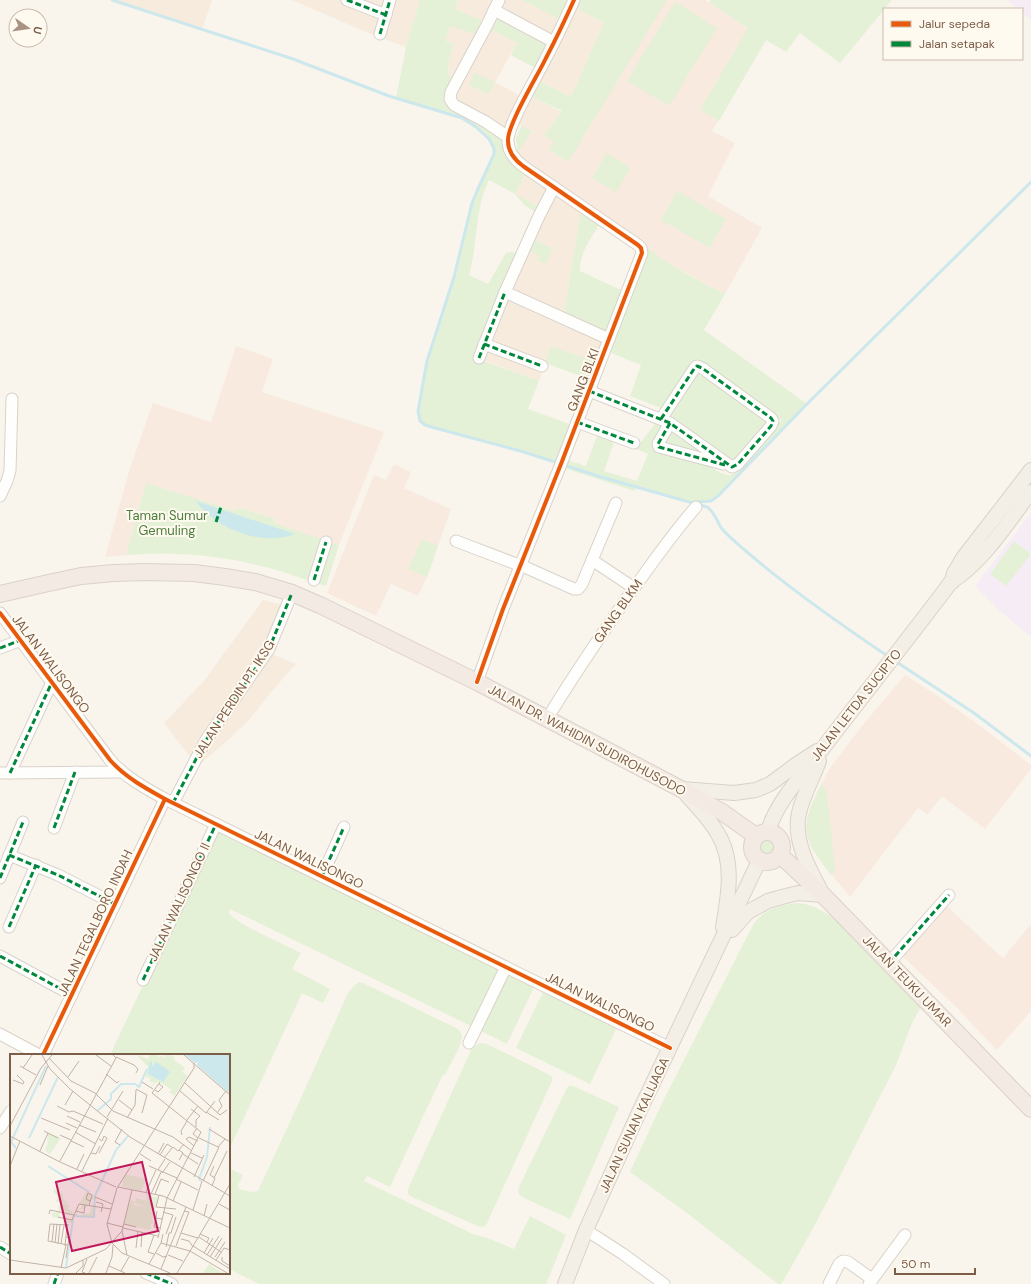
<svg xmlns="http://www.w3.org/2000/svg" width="1031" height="1284" font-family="'DM Sans',sans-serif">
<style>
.residential{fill:#f6ebdd}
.commercial{fill:#f9eae0}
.education{fill:#f6ecf5}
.green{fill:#e4f1d6}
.water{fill:#cce8ec}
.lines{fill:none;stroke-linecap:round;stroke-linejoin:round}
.stream{stroke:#cce8ec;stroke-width:3}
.minor-casing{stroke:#d9d2cb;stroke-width:13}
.major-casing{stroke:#dbd1ca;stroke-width:16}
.highway-casing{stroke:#dbd1ca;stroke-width:18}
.minor{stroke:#fefefc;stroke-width:11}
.major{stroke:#f3efe6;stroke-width:14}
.highway{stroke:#f3eae4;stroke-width:16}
.quiet{stroke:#00873e;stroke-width:3;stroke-dasharray:6 3;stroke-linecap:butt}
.cycleway-casing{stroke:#fffaf0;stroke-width:6}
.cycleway{stroke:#e8590c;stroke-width:4}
.labels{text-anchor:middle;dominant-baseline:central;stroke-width:4;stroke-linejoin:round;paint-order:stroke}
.street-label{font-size:13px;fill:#7c5d48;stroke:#fffaf0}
.park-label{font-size:13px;fill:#4c7d3c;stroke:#fffaf0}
.inset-river{fill:none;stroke:#cce8ec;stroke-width:2}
.inset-road{fill:none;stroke:#c3b3a6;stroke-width:1}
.view{fill:#c2185b;fill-opacity:0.15;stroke:#c2185b;stroke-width:2}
.inset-edge{fill:none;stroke:#7c5d48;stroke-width:2}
</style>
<rect width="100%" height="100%" fill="#f9f5ed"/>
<g class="residential">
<polygon points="112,0 212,0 202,30"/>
<polygon points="292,0 420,0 406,47 373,35"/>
<polygon points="458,0 495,0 485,22 455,9"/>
<polygon points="502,0 522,0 561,20 553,38 498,8"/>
<polygon points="574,7 604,23 571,97 539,81"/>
<polygon points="450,26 478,35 454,79 448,77 449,58 454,44 445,41"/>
<polygon points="488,28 517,43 495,82 522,97 504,129 456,102 453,95"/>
<polygon points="531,96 562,112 544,136 517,124"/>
<polygon points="526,173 550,188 540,207 515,194"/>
<polygon points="555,192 581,209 564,314 509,290 527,250 541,256 546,264 552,248 532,239"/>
<polygon points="507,296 604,339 595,362 551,346 539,381 483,360"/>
<polygon points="263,600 291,607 272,654 296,664 271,692 251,718 226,742 199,765 194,762 164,723 204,681"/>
</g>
<g class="commercial">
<polygon points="615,0 705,0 766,40 712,131 735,143 708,196 762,228 725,294 693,277 659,257 642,243 519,158 516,138 522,126 544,136 553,126 571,97"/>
<polygon points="236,346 273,359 262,392 384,432 339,545 274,523 275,519 237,507 236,511 146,483 126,555 105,557 130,468 153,403 211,422"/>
<polygon points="394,464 411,472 404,488 451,509 427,577 418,596 391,584 376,616 327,593 374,475 386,480"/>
<polygon points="905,675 938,696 983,728 1031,765 1031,769 985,829 942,796 927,815 918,808 850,897 823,864 813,850 810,843 806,831 807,819 816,795 830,768 861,727"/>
<polygon points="945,904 985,942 1003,958 1031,924 1031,1011 997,1050 953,1004 900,954"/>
</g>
<g class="education">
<polygon points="1007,0 1031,0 1031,20 1022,12 1022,9 1018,9"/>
<polygon points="1031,513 1031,634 1030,636 1001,612 975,586"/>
</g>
<g class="green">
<path d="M420 0H458L455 9 485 22 478 35 450 26 445 41 454 44 449 58 448 76 454 79 447 92 503 138 526 173 515 194 540 207 537 213 524 205 515 194 489 180C474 211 478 243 469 275L488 284 506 253 511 252 517 253 475 358 539 381 528 409 572 425 557 463 498 445 428 426C421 423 417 419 418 411L427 361 454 277 472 203 477 191 493 157C503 122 418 105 396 98L406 47Z"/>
<polygon points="522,0 570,0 561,20"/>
<polygon points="577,0 667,0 568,162 549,150 554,142 544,136 562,111 531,96 539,81 571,97 604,23 574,7"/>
<polygon points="711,0 892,0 840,63 800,33 786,52 766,40 719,121 700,110 748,28 709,3"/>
<polygon points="675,2 717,28 669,106 627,81"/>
<polygon points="496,14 551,43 537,69 511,55 517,43 488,28"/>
<polygon points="475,73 495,82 488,94 469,85"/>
<polygon points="522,126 532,131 518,153 516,138"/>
<polygon points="607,153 631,168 616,192 592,178"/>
<polygon points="677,191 726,219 710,248 661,220"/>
<path d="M581 209 601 222C592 237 579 253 580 271L623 291 607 334 564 314Z"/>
<polygon points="532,239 552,248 546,264 538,261 540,256 527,250"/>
<path d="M648 248C671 267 698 280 725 294L704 330 807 404 724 490C720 494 717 498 712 500 696 507 653 492 636 487L634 491 564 468 567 460 586 466 597 436 614 442 604 471 637 481 648 454 636 449 657 421 663 426 652 445 653 450C670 456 690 458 707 465 714 468 725 478 733 474L782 420 697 359 667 404 664 407 661 408 630 396 641 365 609 352Z"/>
<polygon points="551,346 595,362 589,379 545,363"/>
<polygon points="698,371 770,422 733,462 669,415"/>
<polygon points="672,429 711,457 664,444"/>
<path d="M146 483 236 511 237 507 275 519 274 523 339 545 326 586C306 580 286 572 265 567 220 555 172 551 126 555Z"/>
<polygon points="422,539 438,546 427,577 408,569"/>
<polygon points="1014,541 1031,554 1006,586 990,574"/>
<path d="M822 783 827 793 835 868 832 876C801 838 799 826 822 783Z"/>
<path d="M216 830 500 968 471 1026 230 909 229 913C234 923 288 946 301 953L292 969 330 989 323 1003 302 993 229 1150V1055H110Z"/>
<circle cx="767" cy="847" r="10"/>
<path d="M798 903C813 904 825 912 837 921L923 1005C908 1024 904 1050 893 1071 856 1142 823 1216 781 1284H778L687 1213 630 1172 663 1101 753 925C763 909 780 905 798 903Z"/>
<polygon points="507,972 535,985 507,1044 479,1030"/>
<path d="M359 982 363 983 456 1028C460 1030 462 1033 462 1039 460 1048 449 1066 445 1075L443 1074 390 1187 367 1176 364 1181 473 1234 490 1239 514 1249 530 1216 566 1235 546 1284H259L229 1269V1168L243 1175 238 1185 239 1189 250 1192 258 1191 301 1098 348 993 353 987Z"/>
<polygon points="544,990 618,1025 590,1084 516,1048"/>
<polygon points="480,1043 487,1044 548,1074 552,1077 552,1081 488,1221 486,1226 480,1227 412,1197 408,1194 408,1189 472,1048"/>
<path d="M568 1086H573L619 1107 570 1219 524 1198C519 1195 517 1193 519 1187Z"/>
</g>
<path class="water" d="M196 501 295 534C263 547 215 529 196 501Z"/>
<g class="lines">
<g class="stream">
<path d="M112 0 293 59 389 96 462 118 476 127 489 139 494 148V154L477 191 472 203 454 277 427 361 418 411 420 421 425 425 435 428 524 452 601 477 707 507C715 512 717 522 722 529 729 537 739 545 747 552 791 590 840 624 889 657"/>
<polyline points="697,502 711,501 718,496 807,404 1031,182"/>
<polyline points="895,661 974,713 1031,756"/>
</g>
<defs>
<g id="minor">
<polyline points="347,0 386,15"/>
<polyline points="499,0 487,25 451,92 450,99 454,105 486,122 508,137"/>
<polyline points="494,10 554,42"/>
<polyline points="380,34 390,0"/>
<polyline points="554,187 539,216 505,292 609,339"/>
<polyline points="484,344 542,366"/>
<polyline points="479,358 505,292"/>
<polyline points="589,391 670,423 732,467 738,464 771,426 773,421 771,418 702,368 697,366 694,369 661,419"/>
<polyline points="577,422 634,443"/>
<polyline points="670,423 658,444 659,447 723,464"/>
<polyline points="0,496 7,481 10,471 12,399"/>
<polyline points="456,541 527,568 574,589 578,589 582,584 616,503"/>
<polyline points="592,560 634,588"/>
<polyline points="314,580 326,542"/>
<path d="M0 613 110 760C125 777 145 788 165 799L670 1048"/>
<polyline points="0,648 21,640"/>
<path d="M477 682 503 609 561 464 642 253 641 248 638 245 523 166C515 160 508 151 508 141 507 125 538 75 546 58 556 39 565 20 574 0"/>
<path d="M547 719C573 676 601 635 629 595 651 565 671 535 696 507"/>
<polyline points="0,773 122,772"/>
<polyline points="10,773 52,682"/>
<polyline points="173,803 206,740 269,649 292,593"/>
<polyline points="54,828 75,772"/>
<polyline points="9,855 58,875 115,904"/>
<polyline points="322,876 344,827"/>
<polyline points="0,878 23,822"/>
<polyline points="9,927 36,865"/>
<polyline points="0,956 72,995"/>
<polyline points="889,963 949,895"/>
<polyline points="143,980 216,824"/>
<polyline points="0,1034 39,1055"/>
<polyline points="469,1043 506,967"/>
<polyline points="43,1055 165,799"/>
<polyline points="0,1128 11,1111"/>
<polyline points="586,1230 623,1254 664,1284"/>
<polyline points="0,1247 11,1254"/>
<polyline points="146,1273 172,1284"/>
<polyline points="54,1284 58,1273"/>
<polyline points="829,1284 839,1264 843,1261 848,1262 872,1279"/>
<polyline points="869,1284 905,1235"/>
</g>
<g id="major">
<polyline points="952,582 954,573 963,558 1031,470"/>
<path d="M819 761C813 778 803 795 799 813 793 839 808 867 820 889"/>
<polyline points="682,789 734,793 756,790 770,784 797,764 817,751"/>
<path d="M686 794C697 807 710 819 718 834 735 862 728 897 723 927"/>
<path d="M768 832C775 803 805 772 823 748 865 693 909 638 951 582 984 561 1007 523 1031 492"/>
<polyline points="732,930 748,912 768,901 782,897 798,893 823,895"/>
<polyline points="565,1284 586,1230 639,1112 759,861"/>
</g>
<g id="highway">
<polyline points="0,594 44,584 81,576 114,573 144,572 194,573 225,577 255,582 292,593 322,606 477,682 681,789 722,812 756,836"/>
<circle cx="767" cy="847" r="15"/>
<polyline points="780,855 823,895 1031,1109"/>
</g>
</defs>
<use href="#minor" class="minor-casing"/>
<use href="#major" class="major-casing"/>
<use href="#highway" class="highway-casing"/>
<use href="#minor" class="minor"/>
<use href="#major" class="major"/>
<use href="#highway" class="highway"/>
<g class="quiet">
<polyline points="347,0 386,15"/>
<polyline points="380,34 390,0"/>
<polyline points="484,344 542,366"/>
<polyline points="479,358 505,292"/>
<polyline points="589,391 670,423 732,467 738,464 771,426 773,421 771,418 702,368 697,366 694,369 661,419"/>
<polyline points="577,422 634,443"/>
<polyline points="670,423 658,444 659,447 725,465"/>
<polyline points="216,522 221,507"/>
<polyline points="314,580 326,542"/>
<polyline points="0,648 21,640"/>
<polyline points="10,773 52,682"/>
<polyline points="173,803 206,740 269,649 292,593"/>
<polyline points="54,828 75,772"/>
<polyline points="9,855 58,875 115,904"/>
<polyline points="322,876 344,827"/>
<polyline points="0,878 23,822"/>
<polyline points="9,927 36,865"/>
<polyline points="0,956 72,995"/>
<polyline points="889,963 949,895"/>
<polyline points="143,980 216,824"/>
<polyline points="0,1247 11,1254"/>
<polyline points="146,1273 172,1284"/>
<polyline points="54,1284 58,1273"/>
</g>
<defs>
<g id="cycleway">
<path d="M0 613 110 760C125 777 145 788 165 799L670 1048"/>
<path d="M477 682 503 609 561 464 642 253 641 248 638 245 523 166C515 160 508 151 508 141 507 125 538 75 546 58 556 39 565 20 574 0"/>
<polyline points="43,1055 165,799"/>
</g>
</defs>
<use href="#cycleway" class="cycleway-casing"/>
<use href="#cycleway" class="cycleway"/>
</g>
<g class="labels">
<g class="street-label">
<text transform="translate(583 380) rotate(-69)">GANG BLKI</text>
<text transform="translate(618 611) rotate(-55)">GANG BLKM</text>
<text transform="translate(51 664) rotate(53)">JALAN WALISONGO</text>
<text transform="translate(234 699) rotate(-57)">JALAN PERDIN PT. IKSG</text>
<text transform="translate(856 705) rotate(-52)">JALAN LETDA SUCIPTO</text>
<text transform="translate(587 740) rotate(28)">JALAN DR. WAHIDIN SUDIROHUSODO</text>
<text transform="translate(309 859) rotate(26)">JALAN WALISONGO</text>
<text transform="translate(179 902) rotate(-65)">JALAN WALISONGO II</text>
<text transform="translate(95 923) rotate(-65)">JALAN TEGALBORO INDAH</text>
<text transform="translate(907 981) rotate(46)">JALAN TEUKU UMAR</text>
<text transform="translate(600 1002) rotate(26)">JALAN WALISONGO</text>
<text transform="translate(634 1125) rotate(-65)">JALAN SUNAN KALIJAGA</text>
</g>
<g class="park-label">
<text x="167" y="515">Taman Sumur<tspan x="167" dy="15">Gemuling</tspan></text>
</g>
</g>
<g transform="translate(10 1054)">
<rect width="220" height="220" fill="#f9f5ed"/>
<path d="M127 1 138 5 140 1H147L148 3 151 2 149 1 155 4V1L164 2V6L175 14 172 18 178 22 164 42 159 38 162 36 148 27 141 33 144 28H139L141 25 135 22 138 13ZM38 79 51 84 40 100 35 97 39 85 37 88ZM115 120 136 125 131 137 112 132ZM44 135 53 140V145L59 149 46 148 48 142 43 138ZM77 137 85 142V152L82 151 85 147 81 146 75 155H67L71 154 72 151 69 150ZM136 140 148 144 142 166 144 170 141 169 140 176 114 170 120 146 124 147V151L136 153 125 149 126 144 137 147ZM53 149 59 151 58 155 64 158 60 160 54 157V164L51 156 48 164 43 163 41 159 49 158 48 151 52 153ZM82 152 85 153 84 163 65 162 63 169 51 168 56 167 57 160V167L62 166 66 159 68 158 67 162H73L71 159 79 160ZM200 209V211L212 219H193Z" fill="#e4f1d6"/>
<path d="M175 1H220V40L187 11 188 8 185 9ZM142 7V12L146 8 152 12 151 14 153 12 160 18 153 28 138 20 139 9Z" fill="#cce8ec"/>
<path class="inset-river" d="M87 57 101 45V40L111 30H125L129 33 137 15M19 84 48 23M6 94 1 88 36 12M38 112 79 138M191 127 189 125 197 103 200 73M64 162 84 163 85 142 106 96 118 82M56 214 63 165"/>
<path class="inset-road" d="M32 1 40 15 60 35 120 83 220 142M86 1 101 12M174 1 220 41M106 3 124 11 128 15 126 19M39 4 61 27 85 39 103 57 163 83 182 97M10 12 26 21M13 14 22 1M96 20 107 29 109 27M58 23 69 7M3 26 13 30 14 28 7 21M132 28 143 35M175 29 210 61 217 56M30 31 38 12M126 35 137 41 132 59M145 36 148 38 153 33 149 30M170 37 196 59 205 47M142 39 191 78 157 144M142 39 150 28M109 46 122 56M55 51 63 37M47 52 59 58M181 55 190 62 186 66V73M59 58 63 57 93 70M196 58 209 66M207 59 212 52 209 46 216 37M57 62 70 68M97 63 113 37M31 64 60 76M117 64 125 51 126 36M177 66 188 52M56 69 67 74M69 71 86 78M0 72 31 14 42 1M187 74 183 80 188 84M199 75 220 88M34 77 48 84M65 78 86 90M50 81 61 86M172 81 171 77 177 67M0 82 50 108 106 133M189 84 208 93 215 85M89 85 92 87 94 82 97 84 89 99M61 87 74 93M110 91 105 88 112 75M184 92 176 85 179 83 188 87M163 93 168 97 174 90M169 96 173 99 169 106M30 97 38 79M81 99 86 100 90 92M181 99 192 104M130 100 141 107M148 100 154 89M173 100 188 110M150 101 157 90 163 94M154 104 162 94M50 107 106 4 103 1M0 112 10 87M139 112 167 124M67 115 74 100M148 116 155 105M72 117 98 64M152 119 160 108M184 123 194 101M204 124 217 97M166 125 188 136M193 127 209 93M202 132 205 124 200 121 204 112M108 133 153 142 220 174M107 134 184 14V9M107 134 97 170 102 189 112 199 160 219M136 138 146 116M141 140 151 118M145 140 151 125 159 128M149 141 146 153 166 155M85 143 102 150M163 147 171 128M86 148 93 150 91 158M209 150 220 156M79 152 82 141 78 139 76 145 80 147M183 156 192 127M66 157 74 159 75 151M147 157 146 164 152 165M153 158 163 161 156 180M39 160 40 156 64 161 69 150 101 155M194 162 197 150M48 163 62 166 64 161M146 164 144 173 151 174M97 169 113 173M114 170 126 173M113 174 148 182M112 177 117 201M171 179 188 184M153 180 151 189 180 197 217 219M190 180 199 184 197 188M144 181 138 198 144 200M56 183 59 184 56 204M189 183 211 198M148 184 157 144M171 185 179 187 183 193M42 188 44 170M45 189 47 170M48 190 50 171M51 190 54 171M58 191 38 187 40 170 59 171M55 192 57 171M166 192 179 158 174 157M183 192 220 215M131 193 132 178M156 193 159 179H161L166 163M126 194 128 177M146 199 153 203 157 202M194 199 203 184M158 201 173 207M197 201 209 182M200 203 212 184M205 203 215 188M212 203V207L220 212M0 206 56 214 96 195 112 177 122 136M206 206 214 194 220 196M139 210 151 189M99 212 115 219M51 214 56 191M151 215 176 153M111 217 119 203M66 219 73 212V206M75 219 72 218 77 205M79 219 87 203M96 219 102 203 103 191M167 219 220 130"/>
<path class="view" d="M132 108 148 177 62 197 46 128Z"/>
<rect width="220" height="220" class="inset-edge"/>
</g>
<rect x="883" y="8" width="140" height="52" fill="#fffaf0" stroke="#cbbbad"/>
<rect x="891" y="21" width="20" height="6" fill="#e8590c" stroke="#cbbbad"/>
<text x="919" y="28" font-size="12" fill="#7c5d48">Jalur sepeda</text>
<rect x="891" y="41" width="20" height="6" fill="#00873e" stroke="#cbbbad"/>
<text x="919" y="48" font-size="12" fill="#7c5d48">Jalan setapak</text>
<g transform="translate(28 28) rotate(103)"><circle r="19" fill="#fffaf0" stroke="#cbbbad"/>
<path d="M0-3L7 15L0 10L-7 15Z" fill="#a89282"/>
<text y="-6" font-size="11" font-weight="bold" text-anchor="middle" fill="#7c5d48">U</text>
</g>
<path d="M895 1268v6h80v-6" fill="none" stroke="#7c5d48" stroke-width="2"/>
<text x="901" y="1268" font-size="12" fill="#7c5d48" stroke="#fffaf0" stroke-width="3" paint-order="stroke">50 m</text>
</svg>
